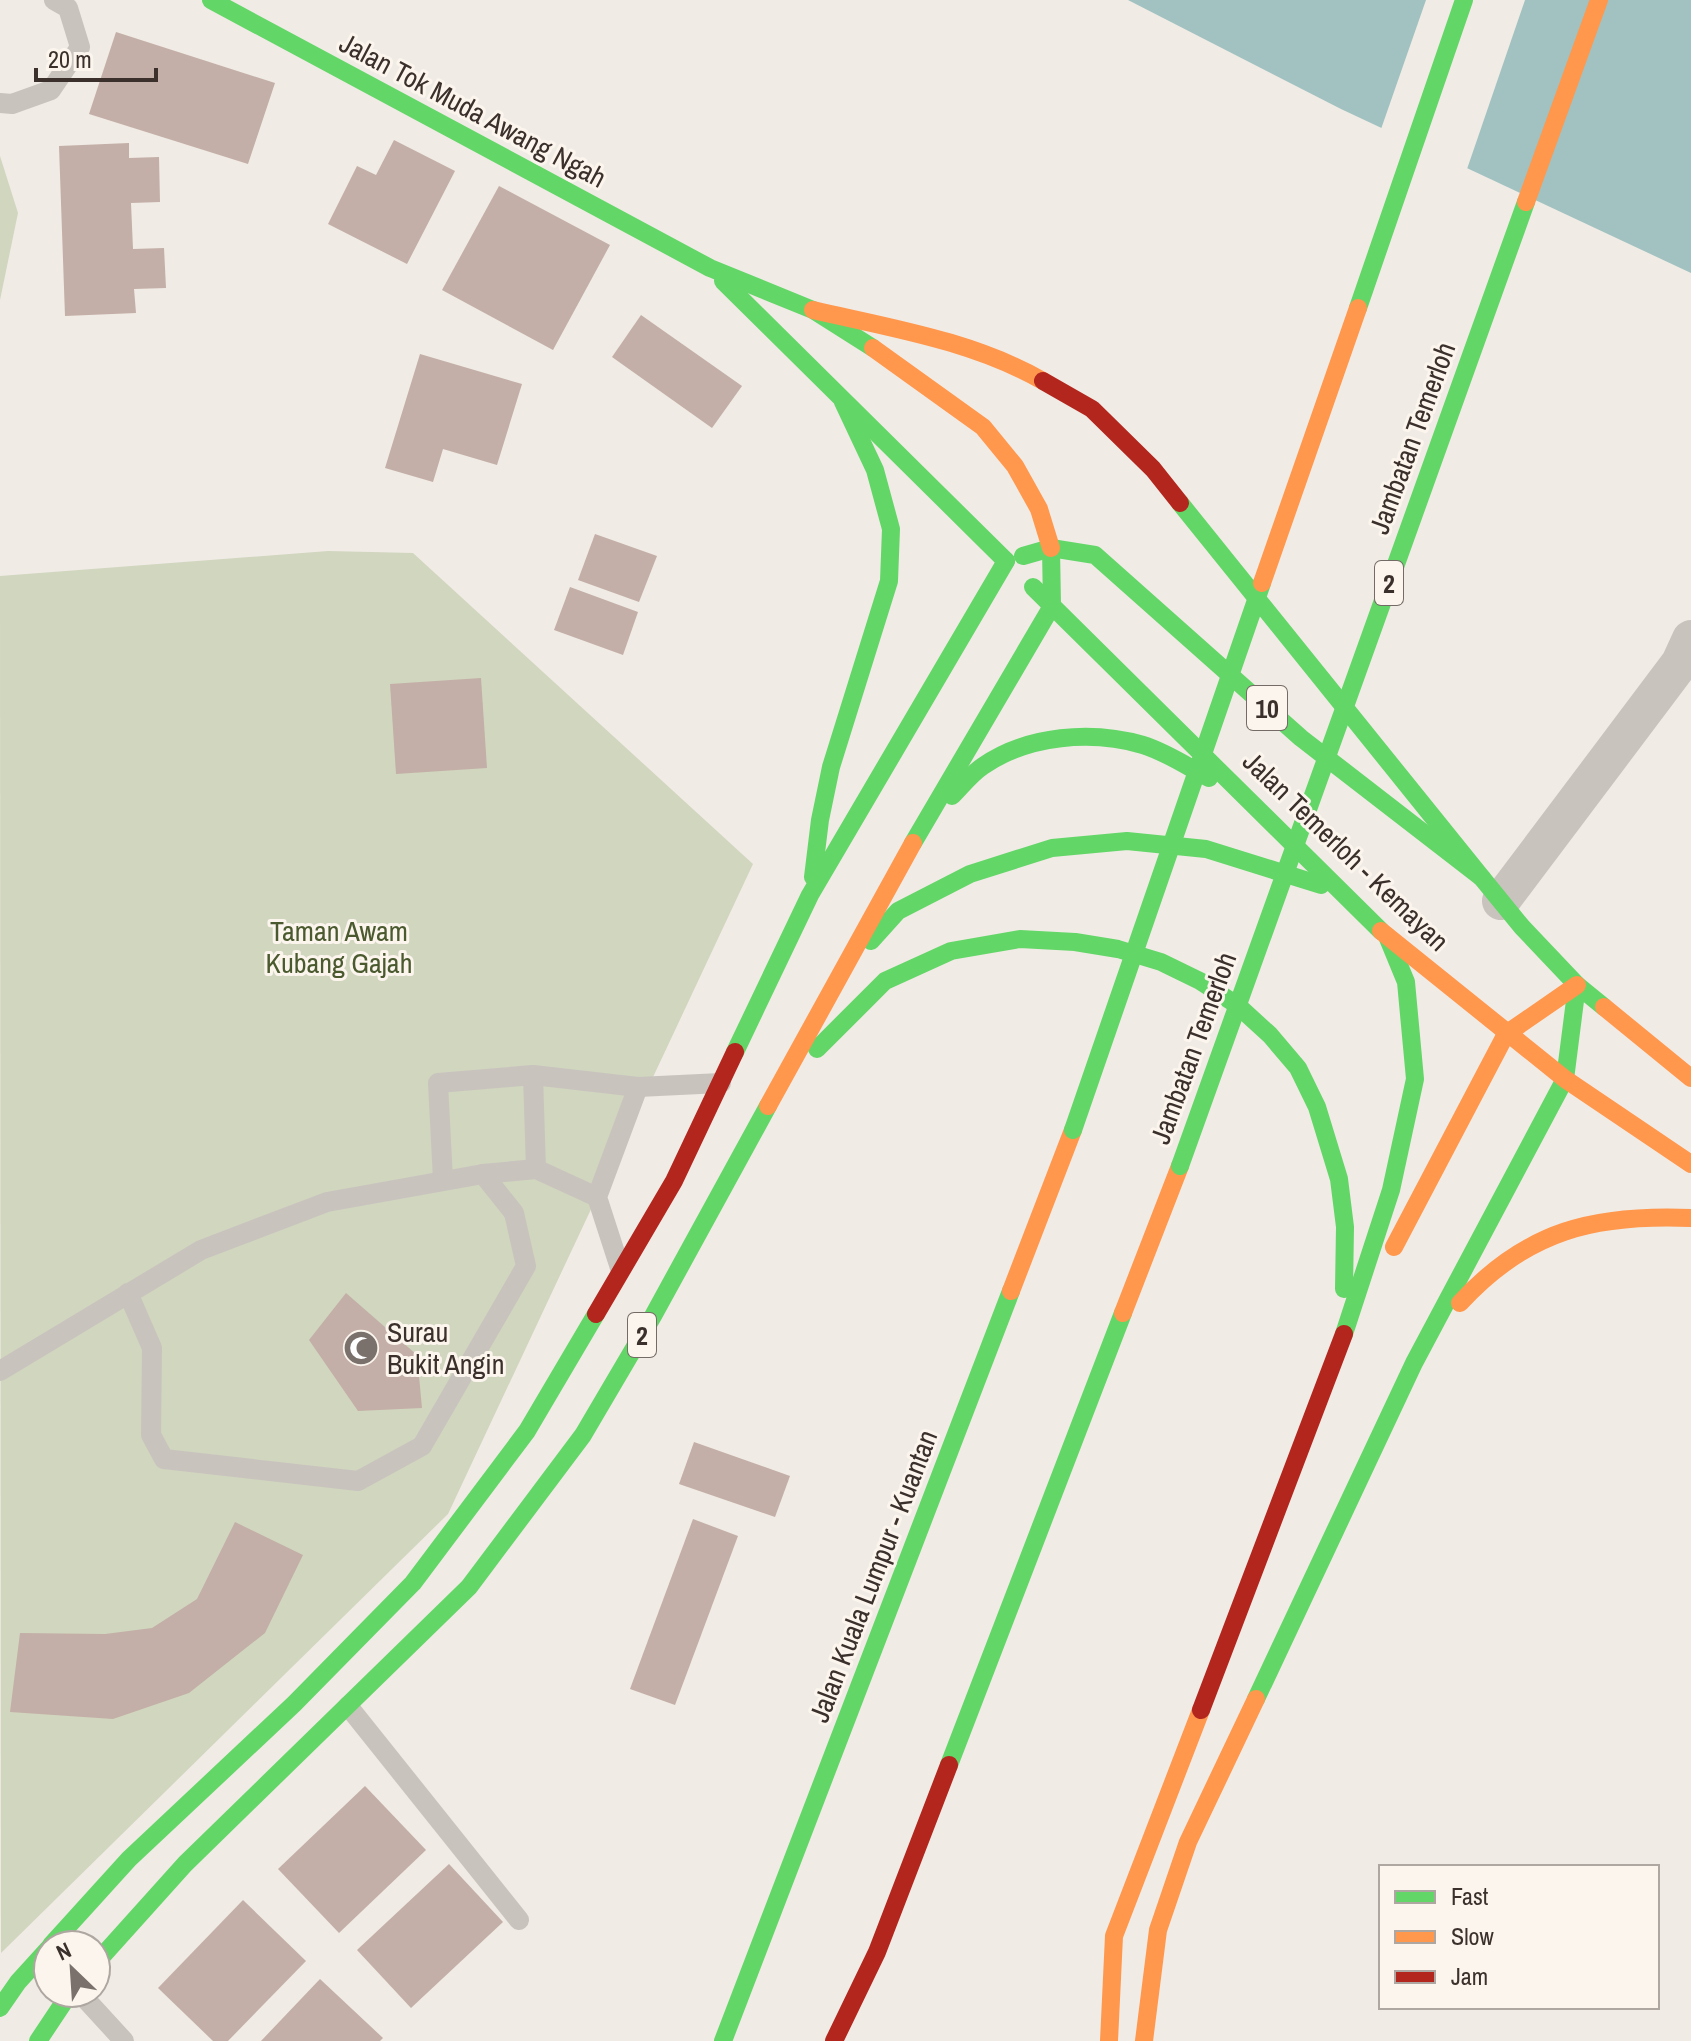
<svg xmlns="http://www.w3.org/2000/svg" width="1691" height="2041" font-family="'Archivo Narrow',sans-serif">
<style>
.green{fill:#d1d6bf}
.water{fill:#a1c2c1}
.pier{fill:#f0ebe5}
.building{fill:#c3afa7}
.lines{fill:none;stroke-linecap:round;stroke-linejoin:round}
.lane{stroke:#c9c3be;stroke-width:20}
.street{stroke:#c9c3be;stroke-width:38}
.fast{stroke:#63d668;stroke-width:18}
.slow{stroke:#ff974d;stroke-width:18}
.jam{stroke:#b3261e;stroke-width:18}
.fast-bridge{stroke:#63d668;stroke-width:18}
.slow-bridge{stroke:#ff974d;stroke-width:18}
.labels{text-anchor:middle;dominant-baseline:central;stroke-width:6;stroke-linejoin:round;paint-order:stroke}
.shield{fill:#fbf5ee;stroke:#756b66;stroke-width:2}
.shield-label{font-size:26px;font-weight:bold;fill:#3b302b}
.street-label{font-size:28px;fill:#3b302b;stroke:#fbf5ee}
.park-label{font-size:28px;fill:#4a5a2e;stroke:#fbf5ee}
.poi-label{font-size:28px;fill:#3b302b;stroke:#fbf5ee;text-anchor:start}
</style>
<rect width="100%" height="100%" fill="#f0ebe5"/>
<g class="green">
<polygon points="0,156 18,213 0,300"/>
<polygon points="328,551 413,553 753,864 448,1514 1,1953 0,576"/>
</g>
<polygon class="water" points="1128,0 1691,0 1691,273 1341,109"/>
<polygon class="pier" points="1426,0 1525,0 1466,172 1380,132"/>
<g class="building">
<polygon points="116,32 275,83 248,164 89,114"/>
<polygon points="394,140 455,171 407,264 328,224 357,166 376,175"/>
<polygon points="129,143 129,158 159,157 160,202 131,203 133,249 164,248 166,288 134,289 136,313 65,316 59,146"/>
<polygon points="499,186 610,245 553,350 442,290"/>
<polygon points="641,315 742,386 712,428 612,357"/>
<polygon points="420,354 522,384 497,465 443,449 433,482 385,468"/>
<polygon points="595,534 657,556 639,602 578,580"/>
<polygon points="570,587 638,612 623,655 554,630"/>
<polygon points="481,678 487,768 396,774 390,684"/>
<polygon points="346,1293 417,1355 422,1408 358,1411 309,1340"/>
<polygon points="694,1442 790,1476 775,1517 679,1484"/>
<polygon points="693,1519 738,1536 675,1705 630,1689"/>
<polygon points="235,1522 303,1555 265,1633 189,1693 113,1719 10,1712 20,1633 105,1634 152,1628 197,1599"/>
<polygon points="365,1786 426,1850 339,1933 278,1869"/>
<polygon points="449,1864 503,1922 411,2008 357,1950"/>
<polygon points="243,1900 306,1961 228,2041 213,2041 158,1988"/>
<polygon points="320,1979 383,2038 380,2041 261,2041"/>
</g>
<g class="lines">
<g class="lane">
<polyline points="0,103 12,104 51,90 80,47 68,8 54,0"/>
<polyline points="533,1075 536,1169"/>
<polyline points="443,1180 438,1083 533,1075 638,1087 721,1083"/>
<polyline points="620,1268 597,1197 638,1087"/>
<polyline points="128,1293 152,1348 151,1435 164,1459 358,1481 422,1446 526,1266 514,1213 483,1174"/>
<polyline points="0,1371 201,1250 327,1202 483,1174 536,1169 597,1197"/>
<polyline points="348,1706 519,1920"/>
<polyline points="80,1993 124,2041"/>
</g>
<polyline class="street" points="1501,901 1680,663 1691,639"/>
<g class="fast">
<polyline points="211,0 710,268 813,310 873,348"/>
<polyline points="723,281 1006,561"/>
<polyline points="1180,503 1482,878"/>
<polyline points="1023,556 1051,548 1095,555 1301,738 1482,878 1522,927 1577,985 1604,1007"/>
<polyline points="1033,587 1381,931"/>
<path d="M952 796C962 786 971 774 983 766 1028 735 1092 730 1143 745 1166 752 1188 767 1209 778"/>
<polyline points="913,843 1052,606 1051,548"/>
<polyline points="813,877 820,820 831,767 889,581 891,529 875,470 843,402"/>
<polyline points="871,941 898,911 970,874 1052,848 1127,841 1206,849 1321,885"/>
<polyline points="817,1049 885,981 951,951 1020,939 1075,942 1118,949 1161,962 1200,981 1237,1005 1270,1035 1298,1068 1317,1107 1339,1179 1345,1227 1344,1289"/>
<polyline points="735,1052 810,895 1006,561"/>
<polyline points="1344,1334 1391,1190 1415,1079 1406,982 1387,936"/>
<polyline points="1256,1699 1414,1363 1565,1079 1577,985"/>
<polyline points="949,1765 1123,1313"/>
<polyline points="51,1945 129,1859 294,1704 413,1583 527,1431 596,1314"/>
<polyline points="96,1963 185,1864 469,1587 583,1435 653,1316 768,1106"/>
<polyline points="0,2008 18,1982 48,1949"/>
<polyline points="38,2041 70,1993"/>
<polyline points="723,2041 1011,1291"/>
</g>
<g class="slow">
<path d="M813 310C891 328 973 341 1043 381"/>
<polyline points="873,348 983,427 1015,466 1039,509 1051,548"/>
<polyline points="1381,931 1565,1079 1691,1164"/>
<polyline points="1604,1007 1691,1078"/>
<polyline points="768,1106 913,843"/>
<polyline points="1394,1247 1506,1034 1577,985"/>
<polyline points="1011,1291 1073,1130"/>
<path d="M1460 1303C1527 1230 1595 1214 1691 1218"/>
<polyline points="1123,1313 1180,1166"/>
<polyline points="1109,2041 1114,1936 1201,1710"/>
<polyline points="1144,2041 1158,1930 1188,1842 1256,1699"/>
</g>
<g class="jam">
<polyline points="1043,381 1092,409 1153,469 1180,503"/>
<polyline points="596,1314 674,1181 735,1052"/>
<polyline points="1201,1710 1344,1334"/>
<polyline points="834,2041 877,1952 949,1765"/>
</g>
<g class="fast-bridge">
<polyline points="1358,308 1464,0"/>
<polyline points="1073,1130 1262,583"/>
<polyline points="1180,1166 1526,202"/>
</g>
<g class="slow-bridge">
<polyline points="1526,202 1599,0"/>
<polyline points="1262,583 1358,308"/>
</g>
</g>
<defs>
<symbol id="mosque-disc" viewBox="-11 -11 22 22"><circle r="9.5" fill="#7a716c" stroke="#fbf5ee"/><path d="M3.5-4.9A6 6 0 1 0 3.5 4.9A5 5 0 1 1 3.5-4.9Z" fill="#fff"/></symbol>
</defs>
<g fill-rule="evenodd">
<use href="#mosque-disc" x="341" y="1328" width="40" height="40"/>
</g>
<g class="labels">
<g class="shield">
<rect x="1375" y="561" width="28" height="44" rx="6"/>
<rect x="1247" y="686" width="40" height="44" rx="6"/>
<rect x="628" y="1313" width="28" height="44" rx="6"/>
</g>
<g class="shield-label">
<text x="1389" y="583">2</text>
<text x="1267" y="708">10</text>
<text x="642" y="1335">2</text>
</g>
<g class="street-label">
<text transform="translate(473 110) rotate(28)">Jalan Tok Muda Awang Ngah</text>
<text transform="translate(1412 438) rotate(-70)">Jambatan Temerloh</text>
<text transform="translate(1346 851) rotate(44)">Jalan Temerloh - Kemayan</text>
<text transform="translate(1193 1048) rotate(-70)">Jambatan Temerloh</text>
<text transform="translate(873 1576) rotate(-69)">Jalan Kuala Lumpur - Kuantan</text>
</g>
<g class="park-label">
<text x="339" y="931">Taman Awam<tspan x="339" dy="32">Kubang Gajah</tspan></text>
</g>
<g class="poi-label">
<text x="387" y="1332">Surau<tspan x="387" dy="32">Bukit Angin</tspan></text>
</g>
</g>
<rect x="1379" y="1865" width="280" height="144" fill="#fbf5ee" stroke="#aea6a0" stroke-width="2"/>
<rect x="1395" y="1891" width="40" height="12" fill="#63d668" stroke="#aea6a0" stroke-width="2"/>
<text x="1451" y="1905" font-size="24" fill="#3b302b">Fast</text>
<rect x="1395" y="1931" width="40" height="12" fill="#ff974d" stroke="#aea6a0" stroke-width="2"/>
<text x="1451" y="1945" font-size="24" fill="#3b302b">Slow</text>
<rect x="1395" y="1971" width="40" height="12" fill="#b3261e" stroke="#aea6a0" stroke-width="2"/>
<text x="1451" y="1985" font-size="24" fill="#3b302b">Jam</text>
<g transform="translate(72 1969) rotate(335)"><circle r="38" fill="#fbf5ee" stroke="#aea6a0" stroke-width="2"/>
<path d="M0-6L14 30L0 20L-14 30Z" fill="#7a716c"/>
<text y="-12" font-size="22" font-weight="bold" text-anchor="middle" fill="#3b302b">N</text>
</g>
<path d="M36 68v12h120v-12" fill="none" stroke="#3b302b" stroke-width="4"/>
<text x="48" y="68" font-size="24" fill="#3b302b" stroke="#fbf5ee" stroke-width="6" paint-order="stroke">20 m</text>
</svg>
